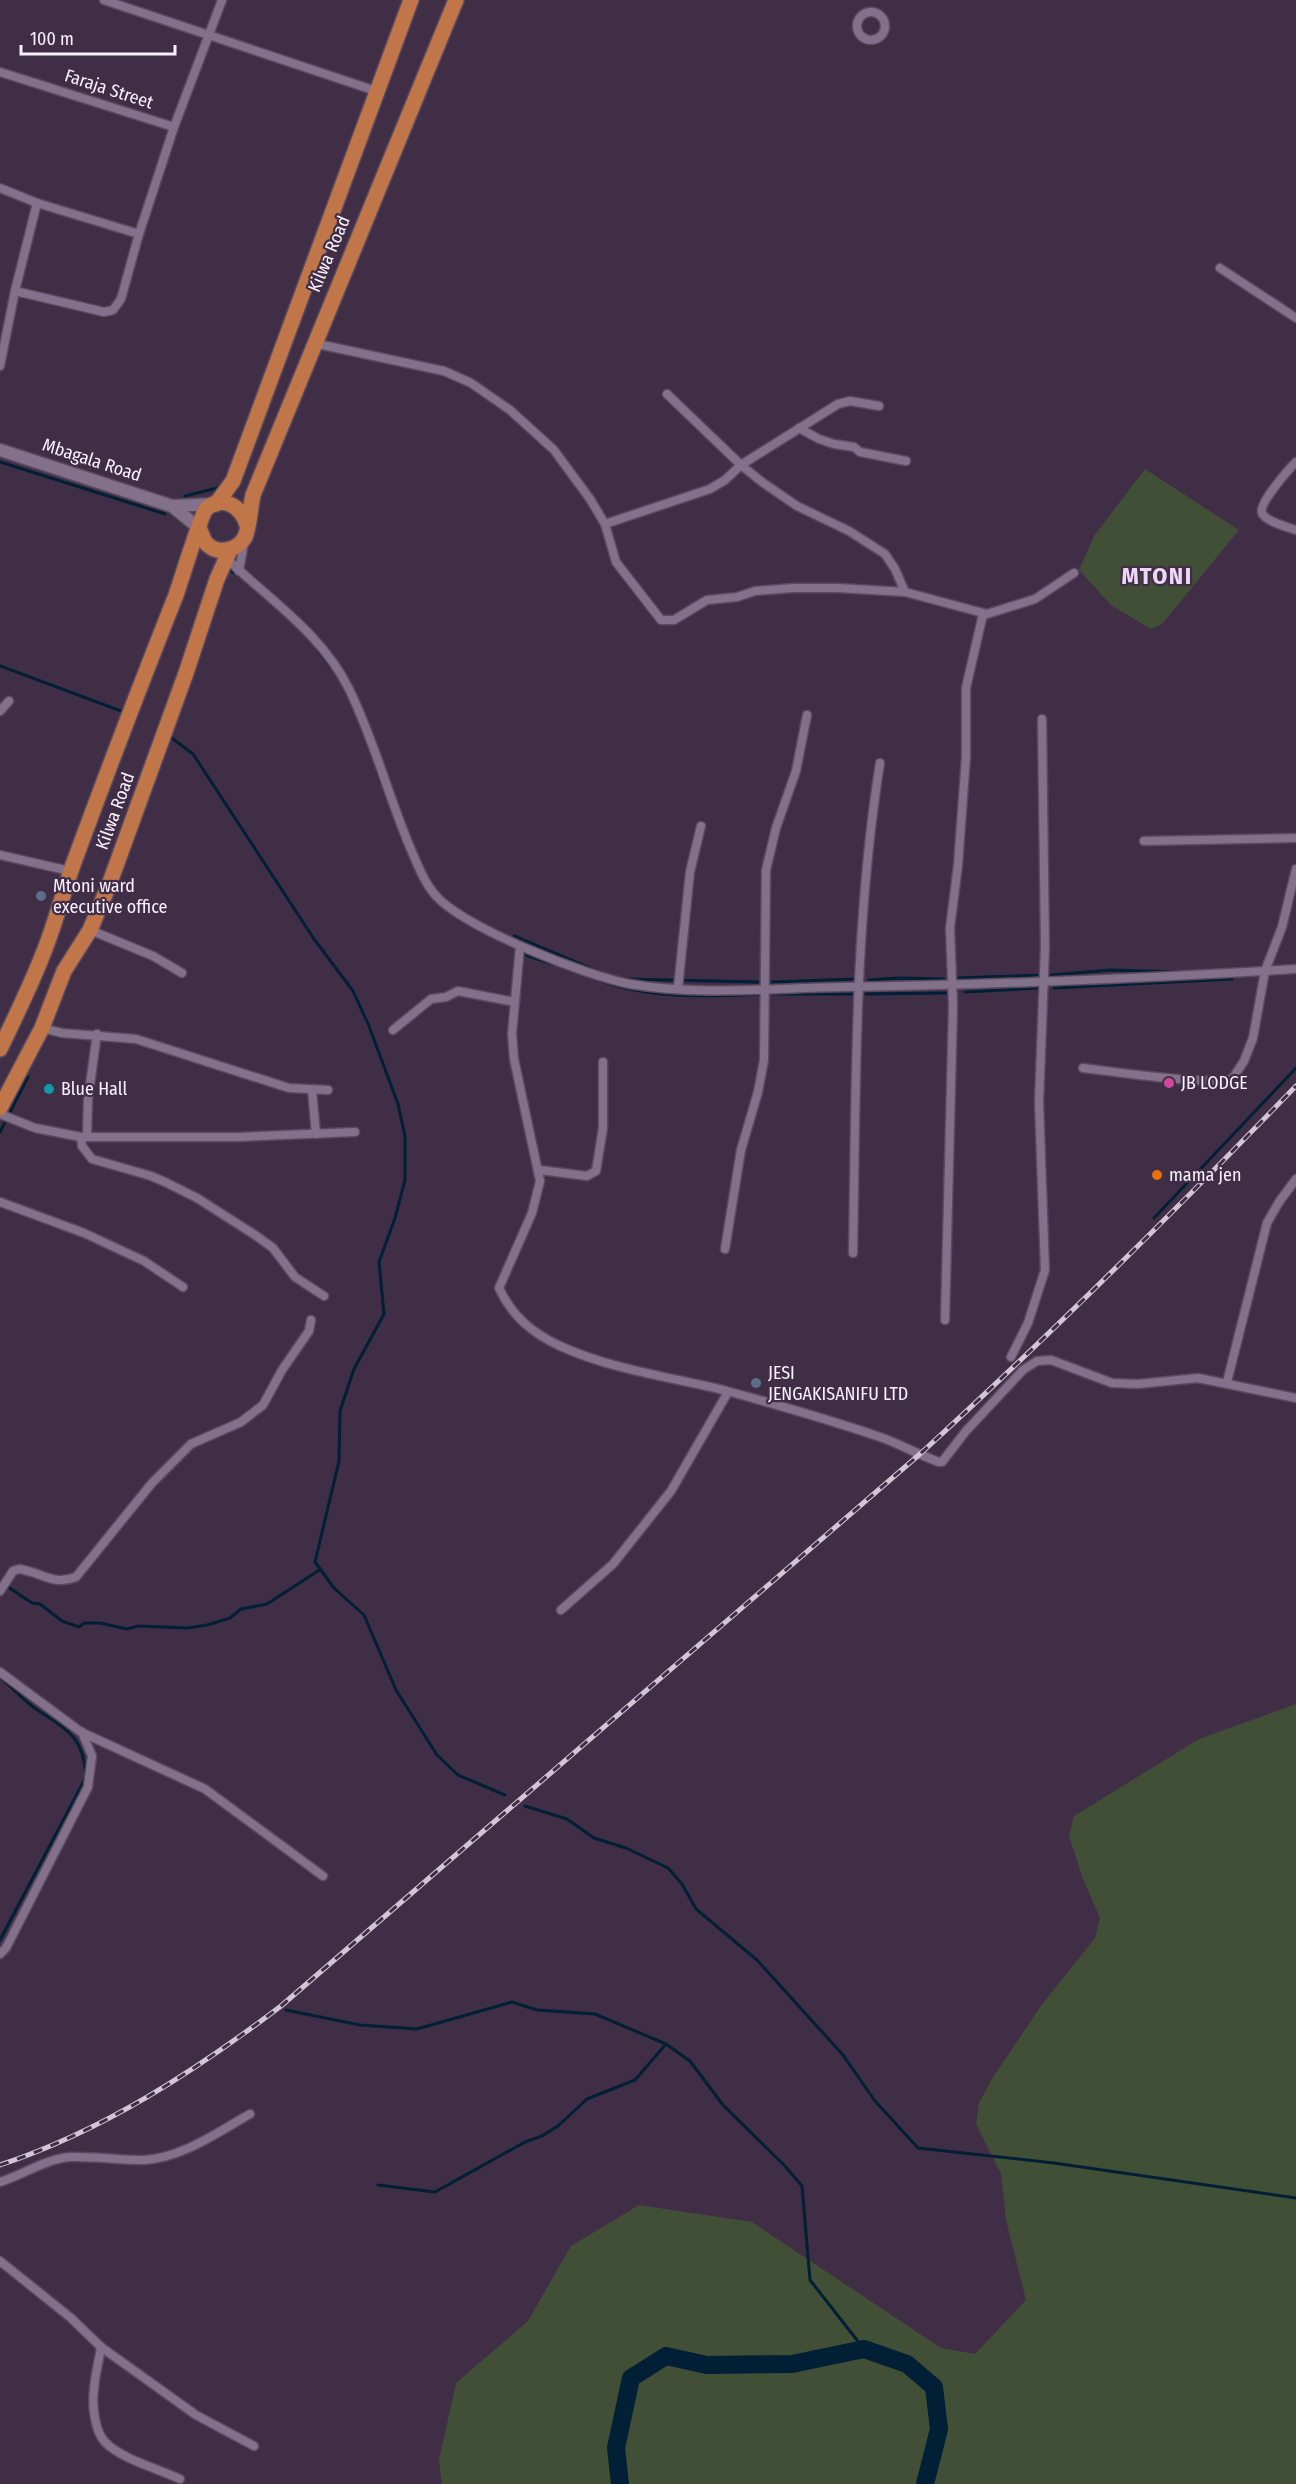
<svg xmlns="http://www.w3.org/2000/svg" width="1296" height="2484" font-family="'Fira Sans Condensed',sans-serif">
<style>
.green{fill:#414f37}
.lines{fill:none;stroke-linecap:round;stroke-linejoin:round}
.stream{stroke:#011f35;stroke-width:3}
.river{stroke:#011f35;stroke-width:18}
.street-casing{stroke:#594a5e;stroke-width:11}
.secondary-casing{stroke:#594a5e;stroke-width:15}
.highway-casing{stroke:#594a5e;stroke-width:18}
.street{stroke:#83708b;stroke-width:8}
.secondary{stroke:#83708b;stroke-width:12}
.highway{stroke:#c17649;stroke-width:15}
.rail-casing{stroke:#d2c5d6;stroke-width:5}
.rail{stroke:#402e46;stroke-width:3;stroke-dasharray:9;stroke-linecap:butt}
.service-dot{fill:#5c6f8a;stroke:#402e46;stroke-width:2}
.hotel-dot{fill:#d1479c;stroke:#402e46;stroke-width:2}
.culture-dot{fill:#0f9aa8;stroke:#402e46;stroke-width:2}
.food-dot{fill:#e8710a;stroke:#402e46;stroke-width:2}
.labels{text-anchor:middle;dominant-baseline:central;stroke-width:4.5;stroke-linejoin:round;paint-order:stroke}
.street-label{font-size:18px;fill:#faeffe;stroke:#402e46}
.poi-label{font-size:18px;fill:#faeffe;stroke:#402e46;text-anchor:start}
.district-label{font-size:24px;font-weight:bold;letter-spacing:1.5px;fill:#edd7f6;stroke:#402e46}
</style>
<rect width="100%" height="100%" fill="#402e46"/>
<g class="green">
<polygon points="1145,469 1239,530 1162,624 1151,629 1111,605 1079,570 1094,536"/>
<polygon points="1296,1704 1296,2484 442,2484 439,2460 456,2383 528,2321 571,2246 639,2205 752,2222 941,2348 975,2354 1026,2300 1006,2220 1001,2174 976,2124 979,2103 993,2077 1043,2003 1095,1938 1100,1918 1083,1879 1069,1836 1074,1816 1199,1739"/>
</g>
<g class="lines">
<g class="stream">
<polyline points="0,462 165,514"/>
<polyline points="185,496 221,487"/>
<polyline points="231,571 238,575"/>
<polyline points="311,641 335,672"/>
<polyline points="0,666 121,711"/>
<polyline points="169,736 193,754 314,939 353,991 369,1026 398,1104 405,1136 405,1180 395,1218 379,1262 384,1314 354,1369 340,1411 339,1461 315,1562 334,1588 364,1615 396,1690 437,1755 458,1775 505,1795"/>
<polyline points="375,762 381,782"/>
<polyline points="514,936 597,971"/>
<polyline points="522,954 553,964"/>
<polyline points="1051,975 1111,970 1178,972"/>
<path d="M588 976C642 1000 706 997 763 994"/>
<polyline points="958,978 1041,975"/>
<polyline points="623,979 759,982"/>
<polyline points="869,980 898,978 944,979"/>
<polyline points="772,982 856,979"/>
<polyline points="1054,988 1232,979"/>
<polyline points="965,992 1039,988"/>
<polyline points="772,994 855,994"/>
<polyline points="866,994 947,993"/>
<polyline points="0,1132 28,1077"/>
<polyline points="1154,1218 1296,1068"/>
<polyline points="8,1587 32,1603 40,1604 62,1621 79,1627 84,1623 100,1623 127,1629 138,1626 188,1628 207,1625 230,1618 241,1609 267,1604 321,1569"/>
<polyline points="525,1806 567,1819 594,1838 626,1848 668,1868 682,1884 696,1909 757,1960 843,2055 875,2101 918,2148 1054,2163 1296,2198"/>
<path d="M0 1940 86 1777C84 1736 66 1729 36 1709 24 1701 13 1688 1 1678"/>
<polyline points="286,2010 360,2025 417,2029 512,2002 537,2010 595,2014 666,2044 690,2061 723,2105 785,2166 802,2186 810,2280 864,2349"/>
<polyline points="378,2185 435,2192 525,2142 542,2136 558,2126 587,2099 635,2080 666,2044"/>
</g>
<polyline class="river" points="620,2484 616,2448 631,2378 666,2356 707,2365 792,2364 864,2349 907,2364 934,2387 939,2429 925,2484"/>
<defs>
<g id="street">
<polyline points="104,0 376,91"/>
<circle cx="871" cy="26" r="14"/>
<polyline points="0,72 174,127"/>
<polyline points="0,188 37,203 139,234"/>
<polyline points="1220,268 1296,318"/>
<polyline points="15,291 104,312 113,310 121,299 139,234 174,127 222,0"/>
<polyline points="313,343 444,371 471,383 510,410 554,450 590,499 605,524 616,562 661,620 674,620 707,600 737,597 755,591 793,588 838,588 905,592 987,614 1035,599 1074,573"/>
<polyline points="0,366 15,291 37,203"/>
<polyline points="667,394 741,465 762,482 797,506 849,531 885,554 895,569 905,592"/>
<polyline points="799,428 819,439 834,444 854,447 860,452 906,461"/>
<path d="M1296 462C1289 469 1258 504 1262 513 1266 522 1288 527 1296 530"/>
<polyline points="605,524 710,489 725,480 741,465 838,404 850,401 879,406"/>
<path d="M226 558C270 600 322 634 349 689 375 742 389 799 412 852 419 868 425 884 437 897 468 929 586 976 630 984 700 996 773 988 844 987 995 985 1145 978 1296 969"/>
<polyline points="239,571 244,542"/>
<polyline points="0,711 9,701"/>
<polyline points="1144,841 1296,838"/>
<polyline points="0,855 70,871"/>
<polyline points="90,930 153,956 182,973"/>
<path d="M520 946 512 1034 514 1059 540 1181 532 1213 499 1288C512 1316 532 1333 560 1346 613 1370 671 1377 727 1391 778 1405 830 1420 880 1437 900 1444 919 1455 939 1462H942L966 1431 1023 1370 1037 1361 1051 1360 1112 1383 1138 1384 1198 1378 1296 1398"/>
<polyline points="678,988 690,872 701,826"/>
<polyline points="42,1028 62,1033 136,1039 289,1088 328,1090"/>
<polyline points="393,1030 431,999 446,997 458,991 515,1002"/>
<path d="M1083 1068C1108 1071 1216 1087 1233 1078L1244 1061 1253 1038 1265 971 1282 927 1296 869"/>
<polyline points="312,1090 316,1134"/>
<polyline points="0,1114 35,1128 81,1137 239,1137 355,1132"/>
<polyline points="81,1137 82,1146 92,1159 151,1176 165,1182 197,1198 255,1235 273,1248 295,1277 324,1296"/>
<polyline points="87,1137 88,1099 97,1034"/>
<polyline points="540,1170 587,1176 596,1171 603,1128 603,1062"/>
<polyline points="0,1202 84,1233 144,1261 183,1287"/>
<polyline points="725,1249 741,1150 758,1092 764,1060 766,870 776,828 796,771 807,715"/>
<path d="M853 1253C856 1089 854 925 880 763"/>
<polyline points="945,1320 953,1006 950,928 958,865 966,757 966,688 983,614"/>
<polyline points="1011,1357 1028,1323 1045,1270 1039,1102 1045,947 1042,719"/>
<polyline points="1227,1382 1267,1223 1279,1202 1296,1179"/>
<path d="M0 1591 13 1571 19 1569C42 1572 52 1586 76 1577L152 1483 191 1444 241 1422 263 1405 282 1370 309 1331 311 1320"/>
<polyline points="561,1610 613,1564 671,1491 728,1392"/>
<polyline points="0,1672 81,1732 205,1789 323,1876"/>
<polyline points="0,1954 6,1948 88,1787 92,1756 82,1732"/>
<path d="M0 2182C23 2175 45 2159 70 2157 94 2156 119 2160 144 2160 182 2158 218 2132 250 2114"/>
<polyline points="0,2261 71,2318 101,2347 196,2415 254,2446"/>
<path d="M101 2347C99 2361 95 2375 94 2389 92 2404 94 2430 105 2442 121 2459 159 2469 180 2479"/>
</g>
<g id="secondary">
<polyline points="0,450 172,506 199,528"/>
<polyline points="172,506 216,504"/>
</g>
<g id="highway">
<polyline points="216,504 233,481 411,0"/>
<path d="M199 528C202 533 203 541 208 545 219 555 238 550 245 537 250 525 250 508 253 495L456 0"/>
<path d="M0 1049C16 1016 32 983 45 949 57 918 65 885 77 854 109 767 142 681 176 595 181 581 201 515 206 509 223 493 242 508 247 525"/>
<polyline points="0,1108 42,1028 64,971 90,930 109,885 186,673 217,579 230,550"/>
</g>
</defs>
<use href="#street" class="street-casing"/>
<use href="#secondary" class="secondary-casing"/>
<use href="#highway" class="highway-casing"/>
<use href="#street" class="street"/>
<use href="#secondary" class="secondary"/>
<use href="#highway" class="highway"/>
<defs>
<path id="rail" d="M0 2165C103 2131 195 2071 281 2006L920 1454C1050 1335 1174 1212 1296 1086"/>
</defs>
<use href="#rail" class="rail-casing"/>
<use href="#rail" class="rail"/>
</g>
<g class="service-dot">
<circle cx="41" cy="896" r="6"/>
<circle cx="756" cy="1383" r="6"/>
</g>
<circle class="hotel-dot" cx="1169" cy="1083" r="6"/>
<circle class="culture-dot" cx="49" cy="1089" r="6"/>
<circle class="food-dot" cx="1157" cy="1175" r="6"/>
<g class="labels">
<g class="street-label">
<text transform="translate(109 89) rotate(18)">Faraja Street</text>
<text transform="translate(329 254) rotate(-67)">Kilwa Road</text>
<text transform="translate(92 460) rotate(18)">Mbagala Road</text>
<text transform="translate(115 811) rotate(-70)">Kilwa Road</text>
</g>
<g class="poi-label">
<text x="53" y="886">Mtoni ward<tspan x="53" dy="21">executive office</tspan></text>
<text x="1181" y="1083">JB LODGE</text>
<text x="61" y="1089">Blue Hall</text>
<text x="1169" y="1175">mama jen</text>
<text x="768" y="1373">JESI<tspan x="768" dy="21">JENGAKISANIFU LTD</tspan></text>
</g>
<g class="district-label">
<text x="1157" y="576">MTONI</text>
</g>
</g>
<path d="M21 45v9h154v-9" fill="none" stroke="#faeffe" stroke-width="3"/>
<text x="30" y="45" font-size="18" fill="#faeffe" stroke="#402e46" stroke-width="4.5" paint-order="stroke">100 m</text>
</svg>
